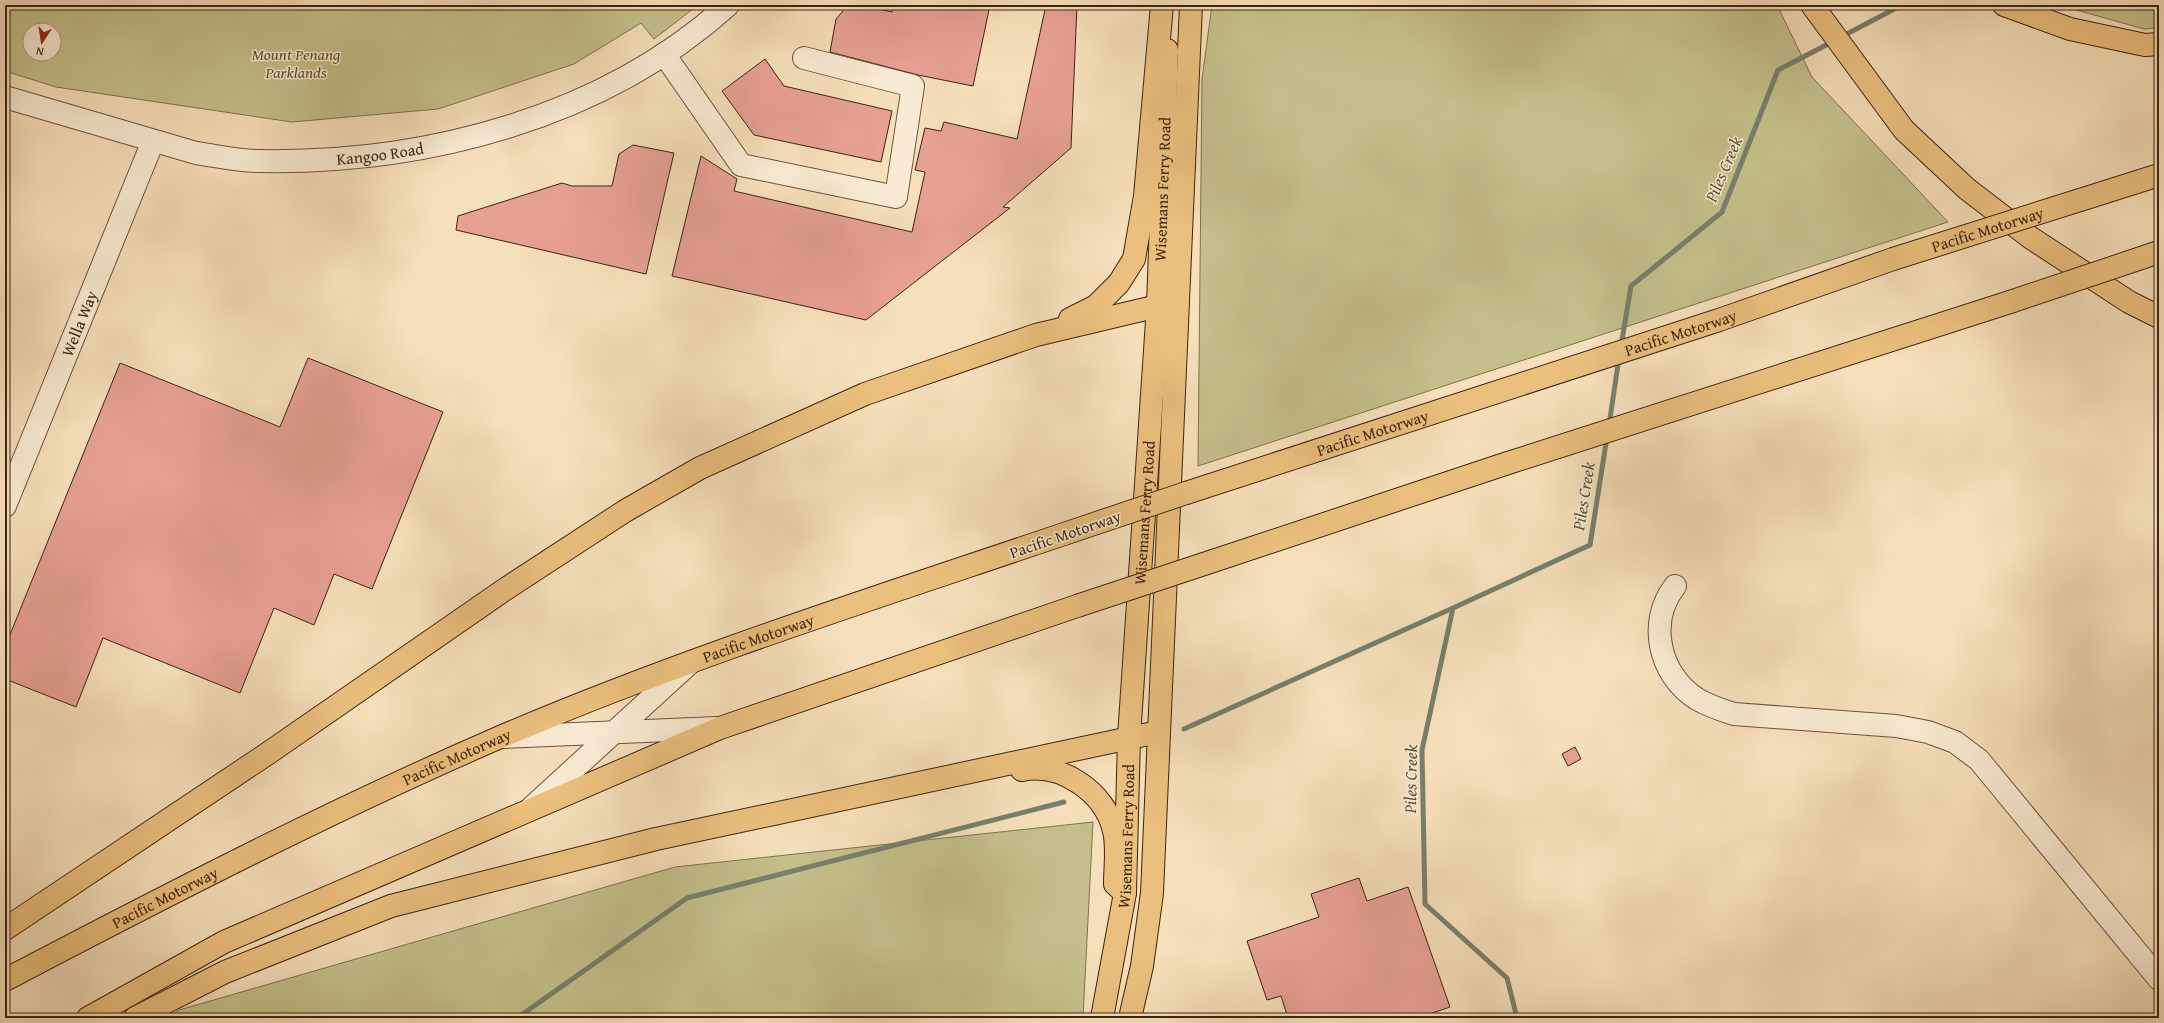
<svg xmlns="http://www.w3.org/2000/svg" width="2164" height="1023" font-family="'Gentium Book Plus',serif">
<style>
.green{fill:#c4c08b;stroke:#80724e;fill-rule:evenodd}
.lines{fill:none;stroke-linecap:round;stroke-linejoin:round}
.stream{stroke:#77806d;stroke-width:5}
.building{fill:#e7a094;stroke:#3d2411}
.minor-casing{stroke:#6b533c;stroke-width:24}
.major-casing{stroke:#3d2411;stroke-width:24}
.highway-casing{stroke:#3d2411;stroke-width:24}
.minor{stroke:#f9ebd3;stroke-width:22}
.major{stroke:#ebc07e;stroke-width:22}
.highway{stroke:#ebc07e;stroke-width:22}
.highway-bridge-casing{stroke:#3d2411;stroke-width:24;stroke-linecap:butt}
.highway-bridge{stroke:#ebc07e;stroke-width:22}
.labels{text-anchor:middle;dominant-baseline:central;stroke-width:3;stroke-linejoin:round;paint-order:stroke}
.park-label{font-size:16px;font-style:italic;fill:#5f4b30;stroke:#f9ebd3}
.street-label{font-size:16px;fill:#3d2411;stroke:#f9ebd3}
.water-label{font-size:17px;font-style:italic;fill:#5a523f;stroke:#f9ebd3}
</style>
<rect width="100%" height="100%" fill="#f6e0bb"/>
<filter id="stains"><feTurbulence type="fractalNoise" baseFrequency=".005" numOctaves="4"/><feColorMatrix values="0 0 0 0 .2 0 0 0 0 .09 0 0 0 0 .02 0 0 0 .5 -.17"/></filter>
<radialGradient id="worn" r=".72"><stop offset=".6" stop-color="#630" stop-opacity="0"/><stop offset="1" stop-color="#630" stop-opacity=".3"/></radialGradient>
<g class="green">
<path d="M5 5H698L654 39 641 23 574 64 438 109 292 122 56 87 5 71ZM30 30H54V54H30Z"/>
<polygon points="1212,5 1777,5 1812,77 1948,222 1198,466 1202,79"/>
<polygon points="2059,5 2159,5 2159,28 2144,29"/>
<polygon points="1093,822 1083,1018 167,1018 179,1010 675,867"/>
</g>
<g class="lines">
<g class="stream">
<polyline points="1841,37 1902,5"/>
<polyline points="1621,346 1631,286 1722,212 1778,70 1832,42"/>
<polyline points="1609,425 1619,358"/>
<polyline points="1184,729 1453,608"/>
<polyline points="517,1018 687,898 1064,802"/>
<polyline points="1517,1018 1507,978 1425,904 1422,750 1453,608 1590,545 1607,437"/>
</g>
</g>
<g class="building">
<polygon points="848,5 859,5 892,12 894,5 990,5 973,86 918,75 830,52 836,19"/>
<polygon points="1046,5 1077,5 1071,148 1003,207 1010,208 866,320 672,276 701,156 737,179 734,191 912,232 925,172 915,170 925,128 941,131 944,122 1017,139"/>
<polygon points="765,59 784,86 892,111 881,162 754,135 722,91"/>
<polygon points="633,145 674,153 646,274 456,230 458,216 562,183 572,186 612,186 619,154"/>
<polygon points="308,358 443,412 372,589 334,574 314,625 274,608 240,693 103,638 76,707 5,679 5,647 120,363 280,427"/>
<polygon points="1575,747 1581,759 1568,766 1562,754"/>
<polygon points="1359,878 1367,901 1408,887 1450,1007 1418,1018 1288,1018 1281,996 1267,1000 1247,941 1319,917 1311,894"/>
</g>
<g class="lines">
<defs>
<g id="minor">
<polyline points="664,54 741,165 896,197 913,86 804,58"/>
<path id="s1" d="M5 97 196 153C217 156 238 161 259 161 425 164 603 118 728 5"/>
<path id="s2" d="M5 506 153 141"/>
<path d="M1675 586C1647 622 1659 675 1697 699 1709 706 1721 710 1734 714L1896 726 1928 732 1955 742 1979 760 2159 979"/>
<polyline points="503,737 718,728"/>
<polyline points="530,809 691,662"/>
</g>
<g id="major">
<path id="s3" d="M1102 1018 1125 893 1129 737 1158 306 1167 50"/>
<polyline points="1130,1018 1142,966 1152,893 1191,5"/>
</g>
<g id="highway">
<polyline points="1812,5 1904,130 1967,189 2031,238 2129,302 2159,317"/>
<polyline points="2004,5 2070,29 2145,45 2159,44"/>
<polyline points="2080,200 2159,175"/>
<polyline points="1070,319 1096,306 1119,283 1134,259 1145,196 1162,5"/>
<path id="s4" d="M1186 493 1719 320 1893 259"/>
<polyline points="1213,561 1508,463 2010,302"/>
<path d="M1022 770C1061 762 1105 792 1114 831 1118 847 1115 867 1115 884L1125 893"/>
<polyline points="5,929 267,754 504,590 625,511 700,468 865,394 1036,335 1158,306 1177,308"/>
<path id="s5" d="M5 980C167 895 330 811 498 738 682 659 875 598 1064 534"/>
<polyline points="88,1018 224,942 720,728 1077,606"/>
<polyline points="135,1018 225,972 391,906 656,839 1158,732"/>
</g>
</defs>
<use href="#minor" class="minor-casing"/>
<use href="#major" class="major-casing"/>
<use href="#highway" class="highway-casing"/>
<use href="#minor" class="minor"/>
<use href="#major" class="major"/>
<use href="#highway" class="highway"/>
<defs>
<g id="highway-bridge">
<path id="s6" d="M1893 259 2080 200"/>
<polyline points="2010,302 2159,252"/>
<polyline points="1064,534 1186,493"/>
<polyline points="1077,606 1213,561"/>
</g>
</defs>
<use href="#highway-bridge" class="highway-bridge-casing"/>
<use href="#highway-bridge" class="highway-bridge"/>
</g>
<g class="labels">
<g class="park-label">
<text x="296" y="54">Mount Penang<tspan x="296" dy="18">Parklands</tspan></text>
</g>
<g class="street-label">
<text stroke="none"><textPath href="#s1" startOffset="384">Kangoo Road</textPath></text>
<text stroke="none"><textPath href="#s3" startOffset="832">Wisemans Ferry Road</textPath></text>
<text stroke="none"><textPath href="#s6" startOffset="99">Pacific Motorway</textPath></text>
<text stroke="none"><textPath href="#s2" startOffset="197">Wella Way</textPath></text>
<text stroke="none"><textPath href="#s4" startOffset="520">Pacific Motorway</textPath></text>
<text stroke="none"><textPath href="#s4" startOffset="196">Pacific Motorway</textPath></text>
<text stroke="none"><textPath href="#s3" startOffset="508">Wisemans Ferry Road</textPath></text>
<text transform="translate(1065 534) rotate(-19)">Pacific Motorway</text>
<text stroke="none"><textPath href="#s5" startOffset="828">Pacific Motorway</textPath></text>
<text stroke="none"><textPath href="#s5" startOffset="504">Pacific Motorway</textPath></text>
<text stroke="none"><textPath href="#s3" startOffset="184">Wisemans Ferry Road</textPath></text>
<text stroke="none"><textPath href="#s5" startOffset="180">Pacific Motorway</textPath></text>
</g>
<g class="water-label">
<text transform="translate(1723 169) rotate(-67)">Piles Creek</text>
<text transform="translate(1583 496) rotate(-81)">Piles Creek</text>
<text transform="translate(1410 779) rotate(-89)">Piles Creek</text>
</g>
</g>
<rect width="2164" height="1023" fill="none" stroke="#f6e0bb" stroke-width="20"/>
<rect x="6" y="6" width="2152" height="1011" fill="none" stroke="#3d2411" stroke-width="2"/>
<rect x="10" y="10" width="2144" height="1003" fill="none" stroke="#3d2411"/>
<g transform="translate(42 42) rotate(192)"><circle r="19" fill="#f9ebd3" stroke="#ae9b85"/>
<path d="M0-3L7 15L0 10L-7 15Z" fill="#8f2418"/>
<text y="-6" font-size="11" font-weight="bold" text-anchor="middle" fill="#3d2411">N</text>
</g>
<rect width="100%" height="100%" filter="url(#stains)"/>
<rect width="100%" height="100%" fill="url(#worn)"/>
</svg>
